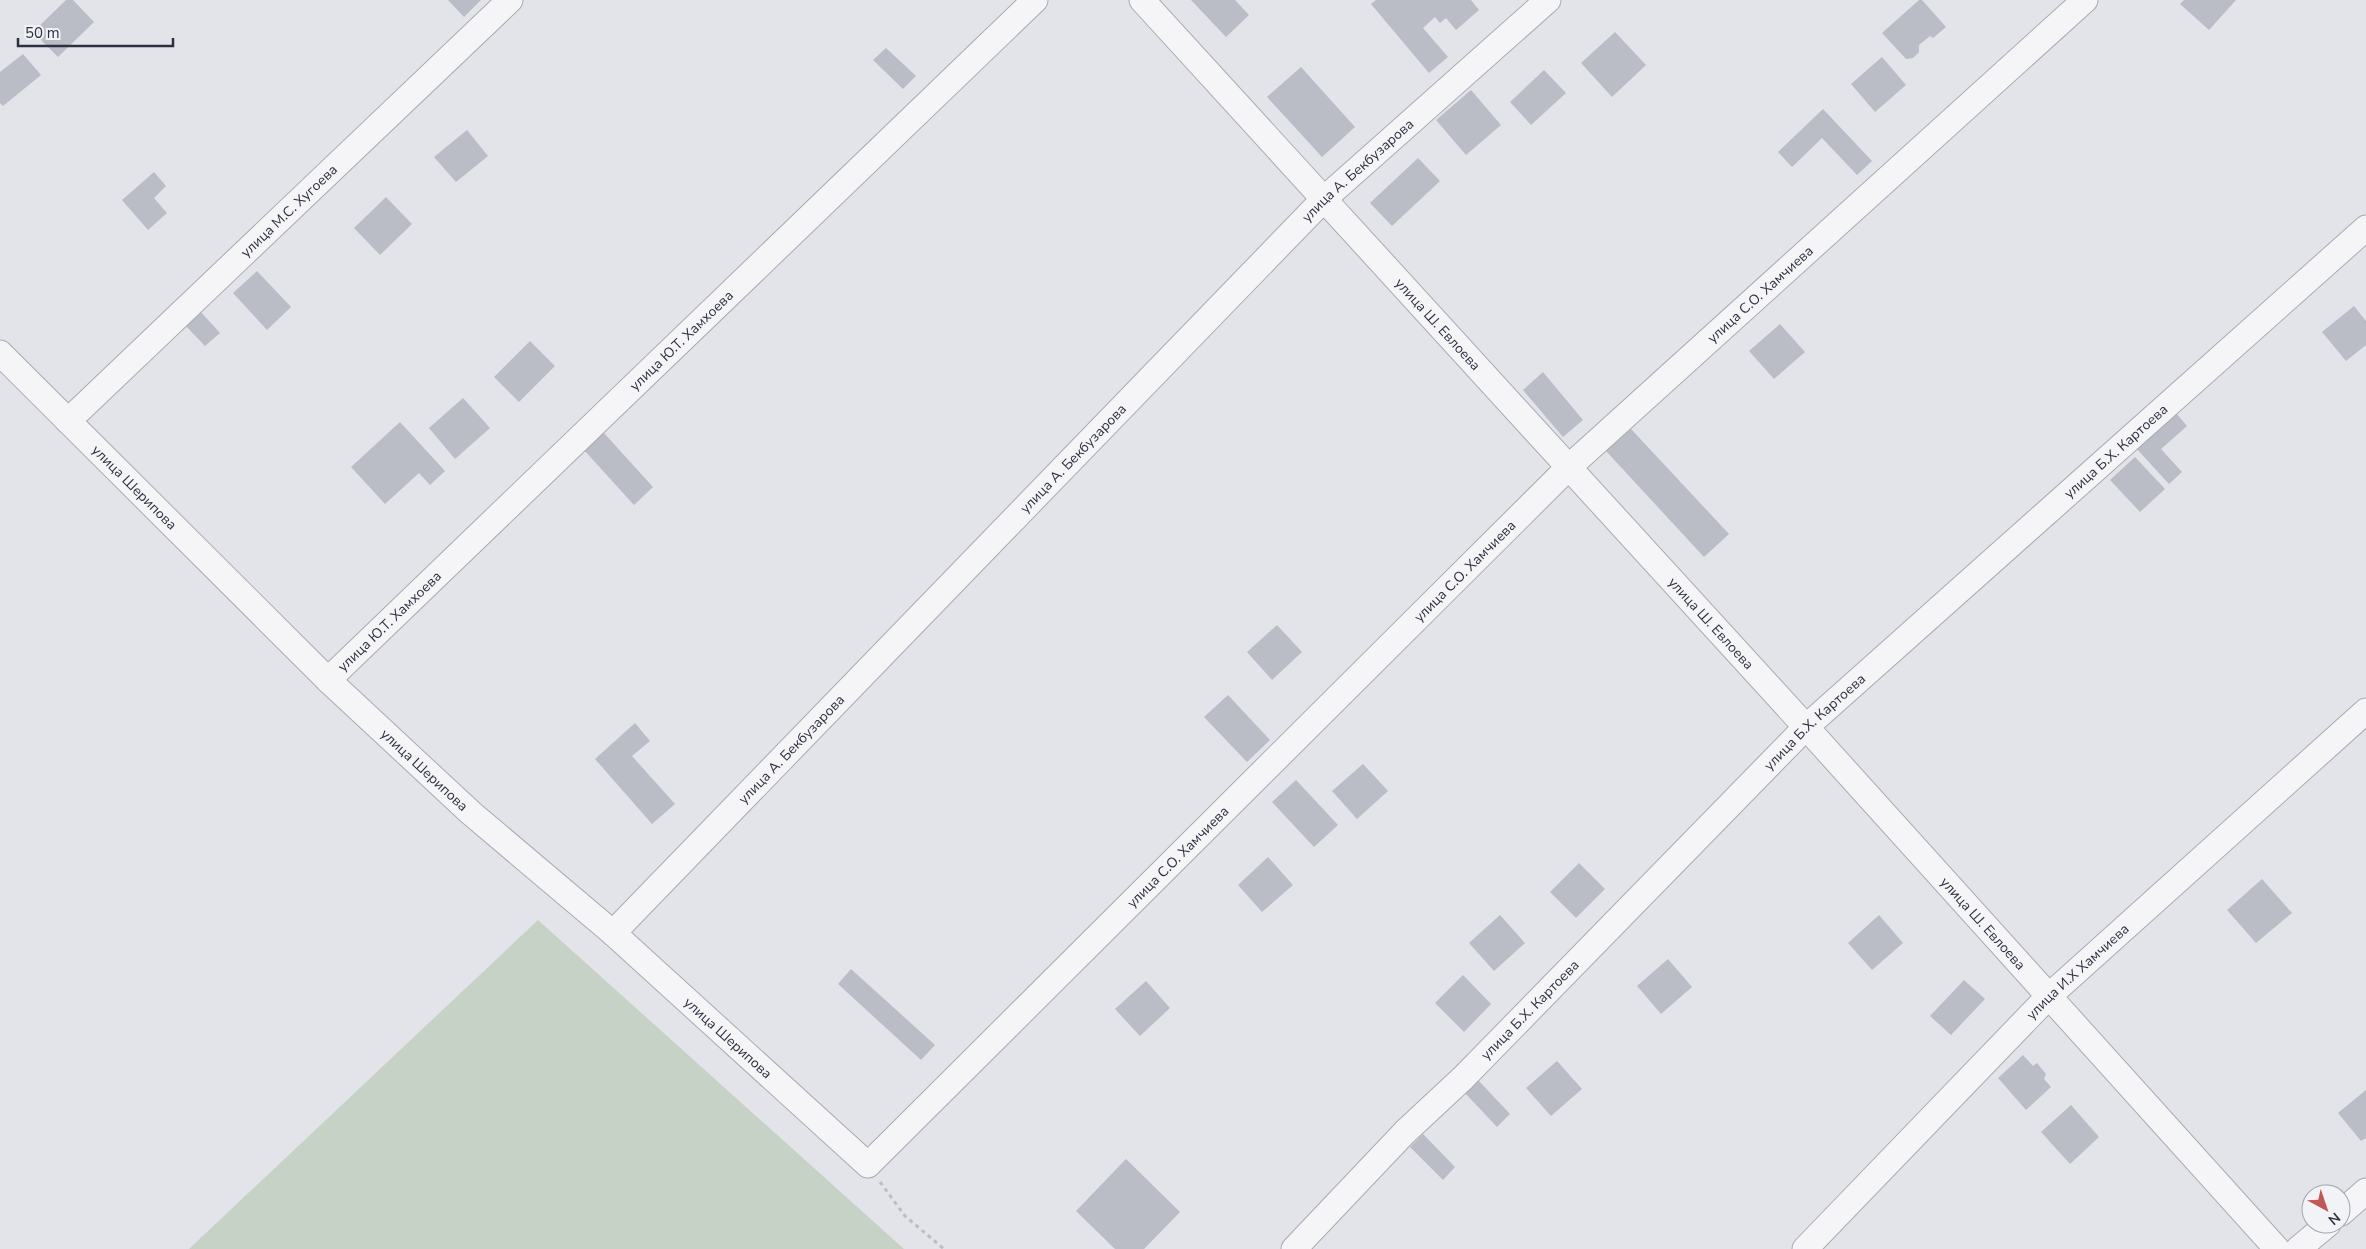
<svg xmlns="http://www.w3.org/2000/svg" width="2366" height="1249" font-family="'Nunito Sans',sans-serif">
<style>
.green{fill:#c6d2c5}
.building{fill:#babdc6}
.lines{fill:none;stroke-linecap:round;stroke-linejoin:round}
.minor-casing{stroke:#a8aab3;stroke-width:27}
.path{stroke:#bdbec4;stroke-width:3;stroke-dasharray:4 4;stroke-linecap:butt}
.minor{stroke:#f5f5f8;stroke-width:25}
.labels{text-anchor:middle;dominant-baseline:central;stroke-width:4.5;stroke-linejoin:round;paint-order:stroke}
.street-label{font-size:14px;fill:#2c3040;stroke:#f2f3f7}
</style>
<rect width="100%" height="100%" fill="#e3e4e9"/>
<polygon class="green" points="538,920 904,1249 189,1249"/>
<g class="building">
<polygon points="66,0 73,0 94,22 58,57 33,32"/>
<polygon points="448,0 481,0 464,17"/>
<polygon points="1191,0 1235,0 1249,15 1226,37"/>
<polygon points="1376,0 1471,0 1479,10 1456,30 1446,18 1440,23 1435,17 1423,28 1448,57 1429,73 1371,4"/>
<polygon points="1919,0 1922,0 1946,27 1933,38 1930,36 1919,45 1919,52 1913,58 1906,59 1882,33"/>
<polygon points="2184,0 2236,0 2209,30 2180,4"/>
<polygon points="1615,32 1646,65 1612,97 1581,63"/>
<polygon points="886,48 916,76 903,89 873,60"/>
<polygon points="23,54 41,75 3,106 0,103 0,72"/>
<polygon points="1882,57 1906,85 1875,112 1851,84"/>
<polygon points="1301,67 1355,127 1322,157 1267,97"/>
<polygon points="1544,70 1566,93 1531,125 1510,102"/>
<polygon points="1471,90 1501,125 1466,155 1436,120"/>
<polygon points="1823,109 1872,161 1857,175 1822,138 1792,167 1778,152"/>
<polygon points="467,130 488,156 456,182 434,157"/>
<polygon points="1418,158 1440,181 1392,226 1370,203"/>
<polygon points="154,172 166,186 154,198 167,213 148,230 122,200"/>
<polygon points="386,197 412,224 380,255 354,228"/>
<polygon points="257,271 291,307 267,330 233,293"/>
<polygon points="2354,306 2366,321 2366,345 2346,361 2322,332"/>
<polygon points="199,310 220,333 205,346 184,324"/>
<polygon points="1780,324 1805,352 1774,379 1749,351"/>
<polygon points="530,341 555,366 519,402 494,377"/>
<polygon points="1543,372 1583,420 1563,437 1523,390"/>
<polygon points="463,398 490,428 455,459 429,428"/>
<polygon points="2176,413 2187,426 2161,449 2182,472 2169,484 2136,448"/>
<polygon points="400,422 445,471 430,485 419,473 385,504 351,467"/>
<polygon points="1631,429 1729,534 1704,557 1606,451"/>
<polygon points="603,432 653,487 634,505 584,450"/>
<polygon points="2135,457 2165,489 2140,512 2110,480"/>
<polygon points="1277,625 1302,652 1272,680 1247,652"/>
<polygon points="1228,695 1270,740 1247,762 1204,717"/>
<polygon points="635,723 650,741 632,756 675,804 652,824 595,759"/>
<polygon points="1363,764 1388,791 1357,819 1332,791"/>
<polygon points="1296,780 1338,825 1314,847 1272,802"/>
<polygon points="1268,857 1293,885 1262,912 1238,885"/>
<polygon points="1579,863 1605,889 1576,918 1550,892"/>
<polygon points="2262,879 2292,913 2256,943 2227,910"/>
<polygon points="1500,915 1525,943 1494,971 1469,943"/>
<polygon points="1879,915 1903,943 1872,970 1848,943"/>
<polygon points="1668,959 1692,987 1661,1014 1637,986"/>
<polygon points="851,969 935,1045 921,1060 838,984"/>
<polygon points="1463,975 1491,1004 1464,1032 1435,1003"/>
<polygon points="1964,980 1985,999 1951,1035 1930,1016"/>
<polygon points="1146,981 1170,1008 1140,1036 1115,1009"/>
<polygon points="2023,1055 2033,1066 2037,1063 2046,1074 2044,1079 2051,1087 2026,1110 1998,1078"/>
<polygon points="1557,1061 1582,1089 1551,1116 1526,1088"/>
<polygon points="1478,1080 1510,1114 1497,1127 1465,1093"/>
<polygon points="2366,1090 2366,1138 2361,1141 2338,1113"/>
<polygon points="2071,1105 2099,1137 2070,1164 2041,1132"/>
<polygon points="1423,1134 1455,1167 1443,1180 1410,1147"/>
<polygon points="1126,1159 1180,1212 1144,1249 1115,1249 1076,1211"/>
</g>
<g class="lines">
<defs>
<g id="minor">
<path id="s1" d="M1142 0 1806 727 2277 1249"/>
<path id="s2" d="M0 353 328 680 471 813 613 933 868 1165 1569 467 2085 0"/>
<path id="s3" d="M68 421 510 0"/>
<path id="s4" d="M328 680 1035 0"/>
<path id="s5" d="M613 933 1324 199 1548 0"/>
<polyline points="2341,1213 2366,1191"/>
<path id="s6" d="M1294 1249 1405 1132 1463 1078 1806 727 2366 228"/>
<path id="s7" d="M1805 1249 2049 996 2366 711"/>
<polyline points="2298,1249 2328,1224"/>
</g>
</defs>
<use href="#minor" class="minor-casing"/>
<polyline class="path" points="880,1182 905,1216 944,1249"/>
<use href="#minor" class="minor"/>
</g>
<g class="labels">
<g class="street-label">
<text stroke="none"><textPath href="#s5" startOffset="1066">улица А. Бекбузарова</textPath></text>
<text stroke="none"><textPath href="#s3" startOffset="305">улица М.С. Хугоева</textPath></text>
<text stroke="none"><textPath href="#s2" startOffset="2436">улица С.О. Хамчиева</textPath></text>
<text stroke="none"><textPath href="#s1" startOffset="439">улица Ш. Евлоева</textPath></text>
<text stroke="none"><textPath href="#s4" startOffset="490">улица Ю.Т. Хамхоева</textPath></text>
<text stroke="none"><textPath href="#s6" startOffset="1146">улица Б.Х. Картоева</textPath></text>
<text stroke="none"><textPath href="#s5" startOffset="661">улица А. Бекбузарова</textPath></text>
<text stroke="none"><textPath href="#s2" startOffset="190">улица Шерипова</textPath></text>
<text stroke="none"><textPath href="#s2" startOffset="2031">улица С.О. Хамчиева</textPath></text>
<text stroke="none"><textPath href="#s4" startOffset="85">улица Ю.Т. Хамхоева</textPath></text>
<text stroke="none"><textPath href="#s1" startOffset="844">улица Ш. Евлоева</textPath></text>
<text stroke="none"><textPath href="#s6" startOffset="741">улица Б.Х. Картоева</textPath></text>
<text stroke="none"><textPath href="#s5" startOffset="256">улица А. Бекбузарова</textPath></text>
<text stroke="none"><textPath href="#s2" startOffset="595">улица Шерипова</textPath></text>
<text stroke="none"><textPath href="#s2" startOffset="1626">улица С.О. Хамчиева</textPath></text>
<text stroke="none"><textPath href="#s1" startOffset="1249">улица Ш. Евлоева</textPath></text>
<text stroke="none"><textPath href="#s7" startOffset="389">улица И.Х Хамчиева</textPath></text>
<text stroke="none"><textPath href="#s6" startOffset="336">улица Б.Х. Картоева</textPath></text>
<text stroke="none"><textPath href="#s2" startOffset="1000">улица Шерипова</textPath></text>
</g>
</g>
<g transform="translate(2326 1209) rotate(140)"><circle r="24" fill="#f2f3f7" stroke="#a3a5ae"/>
<path d="M0-4L9 19L0 12L-9 19Z" fill="#c05956"/>
<text y="-8" font-size="14" font-weight="bold" text-anchor="middle" fill="#2c3040">N</text>
</g>
<path d="M18 38v8h155v-8" fill="none" stroke="#2c3040" stroke-width="2.5"/>
<text x="25" y="38" font-size="15" fill="#2c3040" stroke="#f2f3f7" stroke-width="4" paint-order="stroke">50 m</text>
</svg>
